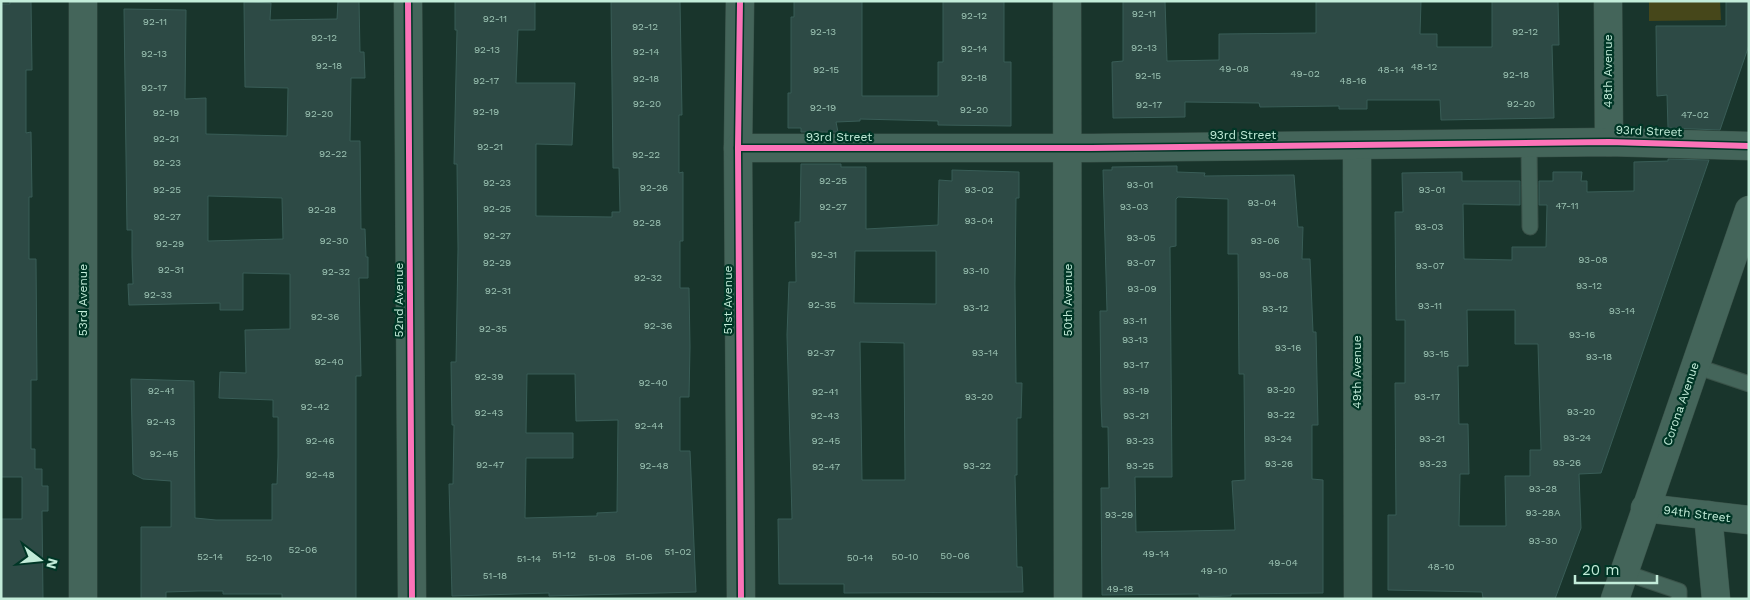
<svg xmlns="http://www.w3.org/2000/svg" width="1750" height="600" font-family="'Work Sans',sans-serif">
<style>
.green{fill:#46471a}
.building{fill:#2d4a45;stroke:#395d57;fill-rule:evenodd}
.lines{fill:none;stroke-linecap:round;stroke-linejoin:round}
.service-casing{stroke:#3a5249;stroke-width:17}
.minor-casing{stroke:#3a5249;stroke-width:29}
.tertiary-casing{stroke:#3a5249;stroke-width:29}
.service{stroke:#44655a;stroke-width:15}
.minor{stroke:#44655a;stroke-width:28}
.tertiary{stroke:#44655a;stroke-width:28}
.cycleway-casing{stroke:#003626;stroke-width:9}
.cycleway{stroke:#fb73b8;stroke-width:6}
.labels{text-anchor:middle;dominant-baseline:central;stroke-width:4.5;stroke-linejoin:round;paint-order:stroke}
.number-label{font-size:10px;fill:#9dc4b4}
.street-label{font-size:12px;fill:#c2ecd9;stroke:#003626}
</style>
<rect width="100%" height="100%" fill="#19352c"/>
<polygon class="green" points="1649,1 1720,1 1721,20 1649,21"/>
<g class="building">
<polygon points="10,1 31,1 32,70 26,70 26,133 31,132 32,197 29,197 29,259 36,259 37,380 31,380 31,449 35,449 35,469 42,469 42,486 48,486 48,511 42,511 43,599 1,599 1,519 22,519 22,477 1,477 1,4 10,4"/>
<path d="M338 1H359L360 52H364L365 78H351L350 141H360L361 229H365L366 257H368V278H359L361 376H356V599H282V594H223V591H198L166 592V598H141V527H171V481L143 479 133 474 131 379 194 381 195 518 216 520H272V484H277L278 457V417H273V400L219 398 220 372 246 373 245 330 290 329V274L243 273V310H220V303L129 305 128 284H133L132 257V230H127L124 9 186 10 185 99 206 98V134L287 136 288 88 245 87 244 2 271 3 270 20 337 19ZM208 196 282 198 283 239 208 241Z"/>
<path d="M455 1H535V30H518L516 83H575L572 145 536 144V216L612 217V212H620L619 168H613L611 1H680L682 115H679V173L683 172V241H680V288H689L690 347 689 397H680V451H690L696 592 549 596V593L452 596 449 484H453L454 425H452L451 362H456L458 249 457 164H454L457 30H455ZM527 374H575L576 421 618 420 617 512 597 513V516L525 518 526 458H573V433H526Z"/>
<polygon points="794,1 862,1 862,96 938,96 938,62 943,62 943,1 1004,1 1004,62 1011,62 1011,126 938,125 938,121 860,119 860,121 836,122 838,132 801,132 801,128 788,128 788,93 791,93 791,17 794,17"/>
<polygon points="1123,1 1165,1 1167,61 1219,60 1219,34 1316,33 1316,1 1421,1 1420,34 1437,34 1437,47 1492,47 1492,1 1558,1 1559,45 1552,45 1554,118 1441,120 1440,100 1367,100 1367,109 1339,109 1339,106 1260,107 1259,103 1185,102 1185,117 1113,118 1112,62 1123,61"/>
<polygon points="1726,1 1749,1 1749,45 1720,130 1668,128 1667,95 1657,96 1656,26 1726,26"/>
<path d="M1668 159 1709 160 1601 473 1579 474 1581 528 1555 599H1493L1483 598 1482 592 1388 590V515H1396L1395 383H1405V320H1396L1395 212H1403L1402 173 1462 172V181H1520V205L1463 204 1464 259 1512 260V247H1546L1547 205H1539V181H1553V172H1582L1581 181H1587V192L1634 191V162L1668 161ZM1467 310H1515V344H1538L1541 450H1530V476H1505L1506 526H1459L1460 474H1469L1468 424H1459L1458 366H1468Z"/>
<path d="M801 164H841V167H866V229L938 225 939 180 952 181V170L1019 172V198H1016L1015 284 1016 383H1022L1021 418H1017V475H1015L1017 567H1022L1023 592 844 593V584H779L778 519H792L787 335 789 282H796L795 222H800ZM855 251H936V304L854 303ZM860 342 904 343 905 480H862Z"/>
<path d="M1177 166V172L1205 173 1204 176 1294 175 1298 227H1303L1302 259H1310L1313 332H1316L1318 425H1312V479L1323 480V593L1231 594V596L1199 597V594L1102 595 1101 488H1109L1108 427H1102L1101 403 1100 311H1107L1103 170H1112V167ZM1178 197 1228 199V254H1238L1239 374H1244L1245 480 1232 481 1235 530 1136 532 1135 477H1172L1170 247 1176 246V199Z"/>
</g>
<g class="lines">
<defs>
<g id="service">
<polyline points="1529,143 1530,227"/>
<polyline points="1695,366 1749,384"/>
<polyline points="1623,572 1679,591 1679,599"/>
</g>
<g id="minor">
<polyline points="408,1 412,599"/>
<polyline points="740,1 738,148 741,599"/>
<polyline points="1067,1 1068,599"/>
<polyline points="1608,1 1609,142"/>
<polyline points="1357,146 1358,599"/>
<polyline points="738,148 1091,148 1609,142 1749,146"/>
<polyline points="1645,508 1749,520"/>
<polyline points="1708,515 1716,599"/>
<polyline points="83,599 83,1"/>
</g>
<polyline id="tertiary" points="1615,599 1749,210"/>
</defs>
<use href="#service" class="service-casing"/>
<use href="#minor" class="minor-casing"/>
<use href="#tertiary" class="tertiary-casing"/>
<use href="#service" class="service"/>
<use href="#minor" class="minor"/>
<use href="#tertiary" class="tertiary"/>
<defs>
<g id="cycleway">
<polyline points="408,1 412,599"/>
<polyline points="740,1 738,148 741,599"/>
<polyline points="738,148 1091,148 1609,142 1749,146"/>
</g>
</defs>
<use href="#cycleway" class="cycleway-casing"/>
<use href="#cycleway" class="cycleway"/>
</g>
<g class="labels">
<g class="number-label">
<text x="1144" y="13">92-11</text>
<text x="974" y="15">92-12</text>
<text x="495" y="18">92-11</text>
<text x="155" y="21">92-11</text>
<text x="645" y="26">92-12</text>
<text x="823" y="31">92-13</text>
<text x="1525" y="31">92-12</text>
<text x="324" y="37">92-12</text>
<text x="1144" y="47">92-13</text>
<text x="974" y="48">92-14</text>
<text x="487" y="49">92-13</text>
<text x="646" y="51">92-14</text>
<text x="154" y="53">92-13</text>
<text x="329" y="65">92-18</text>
<text x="1424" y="66">48-12</text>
<text x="1234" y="68">49-08</text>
<text x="826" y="69">92-15</text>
<text x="1391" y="69">48-14</text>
<text x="1305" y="73">49-02</text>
<text x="1516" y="74">92-18</text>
<text x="1148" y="75">92-15</text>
<text x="974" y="77">92-18</text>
<text x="646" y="78">92-18</text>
<text x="486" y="80">92-17</text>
<text x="1353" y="80">48-16</text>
<text x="154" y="87">92-17</text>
<text x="647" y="103">92-20</text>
<text x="1521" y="103">92-20</text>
<text x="1149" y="104">92-17</text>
<text x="823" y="107">92-19</text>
<text x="974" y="109">92-20</text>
<text x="486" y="111">92-19</text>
<text x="166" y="112">92-19</text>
<text x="319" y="113">92-20</text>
<text x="1695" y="114">47-02</text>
<text x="166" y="138">92-21</text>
<text x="490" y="146">92-21</text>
<text x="333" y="153">92-22</text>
<text x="646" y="154">92-22</text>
<text x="167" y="162">92-23</text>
<text x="833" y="180">92-25</text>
<text x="497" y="182">92-23</text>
<text x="1140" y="184">93-01</text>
<text x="654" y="187">92-26</text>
<text x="167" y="189">92-25</text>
<text x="979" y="189">93-02</text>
<text x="1432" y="189">93-01</text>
<text x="1262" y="202">93-04</text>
<text x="1567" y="205">47-11</text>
<text x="833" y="206">92-27</text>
<text x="1134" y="206">93-03</text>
<text x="497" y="208">92-25</text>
<text x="322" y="209">92-28</text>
<text x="167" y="216">92-27</text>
<text x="979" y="220">93-04</text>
<text x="647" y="222">92-28</text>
<text x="1429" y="226">93-03</text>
<text x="497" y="235">92-27</text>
<text x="1141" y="237">93-05</text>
<text x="334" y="240">92-30</text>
<text x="1265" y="240">93-06</text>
<text x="170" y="243">92-29</text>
<text x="824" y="254">92-31</text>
<text x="1593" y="259">93-08</text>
<text x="497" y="262">92-29</text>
<text x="1141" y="262">93-07</text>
<text x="1430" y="265">93-07</text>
<text x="171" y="269">92-31</text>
<text x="976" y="270">93-10</text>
<text x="336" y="271">92-32</text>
<text x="1274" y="274">93-08</text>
<text x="648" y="277">92-32</text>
<text x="1589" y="285">93-12</text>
<text x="1142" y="288">93-09</text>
<text x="498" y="290">92-31</text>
<text x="158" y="294">92-33</text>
<text x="822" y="304">92-35</text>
<text x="1430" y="305">93-11</text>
<text x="976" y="307">93-12</text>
<text x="1275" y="308">93-12</text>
<text x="1622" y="310">93-14</text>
<text x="325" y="316">92-36</text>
<text x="1135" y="320">93-11</text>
<text x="658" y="325">92-36</text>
<text x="493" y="328">92-35</text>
<text x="1582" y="334">93-16</text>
<text x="1135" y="339">93-13</text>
<text x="1288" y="347">93-16</text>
<text x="821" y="352">92-37</text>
<text x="985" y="352">93-14</text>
<text x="1436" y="353">93-15</text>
<text x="1599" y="356">93-18</text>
<text x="329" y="361">92-40</text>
<text x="1136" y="364">93-17</text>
<text x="489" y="376">92-39</text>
<text x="653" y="382">92-40</text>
<text x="1281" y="389">93-20</text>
<text x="161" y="390">92-41</text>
<text x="1136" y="390">93-19</text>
<text x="825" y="391">92-41</text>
<text x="979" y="396">93-20</text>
<text x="1427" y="396">93-17</text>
<text x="315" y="406">92-42</text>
<text x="1581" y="411">93-20</text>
<text x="489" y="412">92-43</text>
<text x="1281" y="414">93-22</text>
<text x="825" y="415">92-43</text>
<text x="1136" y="415">93-21</text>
<text x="161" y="421">92-43</text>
<text x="649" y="425">92-44</text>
<text x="1577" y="437">93-24</text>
<text x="1278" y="438">93-24</text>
<text x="1432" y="438">93-21</text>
<text x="320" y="440">92-46</text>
<text x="826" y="440">92-45</text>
<text x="1140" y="440">93-23</text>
<text x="164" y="453">92-45</text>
<text x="1567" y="462">93-26</text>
<text x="1279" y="463">93-26</text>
<text x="1433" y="463">93-23</text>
<text x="490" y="464">92-47</text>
<text x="654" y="465">92-48</text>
<text x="977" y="465">93-22</text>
<text x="1140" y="465">93-25</text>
<text x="826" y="466">92-47</text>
<text x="320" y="474">92-48</text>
<text x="1543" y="488">93-28</text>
<text x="1543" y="512">93-28A</text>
<text x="1119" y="514">93-29</text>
<text x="1543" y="540">93-30</text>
<text x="303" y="549">52-06</text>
<text x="678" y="551">51-02</text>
<text x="1156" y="553">49-14</text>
<text x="564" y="554">51-12</text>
<text x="955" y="555">50-06</text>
<text x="210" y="556">52-14</text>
<text x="639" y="556">51-06</text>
<text x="905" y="556">50-10</text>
<text x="259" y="557">52-10</text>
<text x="602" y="557">51-08</text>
<text x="860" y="557">50-14</text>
<text x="529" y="558">51-14</text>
<text x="1283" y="562">49-04</text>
<text x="1441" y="566">48-10</text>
<text x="1214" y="570">49-10</text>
<text x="495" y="575">51-18</text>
<text x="1120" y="588">49-18</text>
</g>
<g class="street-label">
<text transform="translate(1608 71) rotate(-90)">48th Avenue</text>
<text transform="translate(1649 131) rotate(2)">93rd Street</text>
<text x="1243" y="135">93rd Street</text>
<text x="839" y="137">93rd Street</text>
<text transform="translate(83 300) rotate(-90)">53rd Avenue</text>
<text transform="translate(399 300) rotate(-90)">52nd Avenue</text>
<text transform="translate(728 300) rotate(-90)">51st Avenue</text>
<text transform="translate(1068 300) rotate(-90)">50th Avenue</text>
<text transform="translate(1357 372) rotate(-90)">49th Avenue</text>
<text transform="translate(1681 404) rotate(-71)">Corona Avenue</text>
<text transform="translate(1697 514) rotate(7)">94th Street</text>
</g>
</g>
<rect width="1750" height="600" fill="none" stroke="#c2ecd9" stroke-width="5"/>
<g transform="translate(40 560) rotate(106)" stroke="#003626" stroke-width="4" paint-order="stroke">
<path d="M0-4L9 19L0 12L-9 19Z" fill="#c2ecd9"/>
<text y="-8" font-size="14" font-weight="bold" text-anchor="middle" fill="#c2ecd9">N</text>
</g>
<path d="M1575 575v8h82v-8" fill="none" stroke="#c2ecd9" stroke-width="2.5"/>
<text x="1582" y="575" font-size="15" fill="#c2ecd9" stroke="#003626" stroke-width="4" paint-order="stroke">20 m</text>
</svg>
